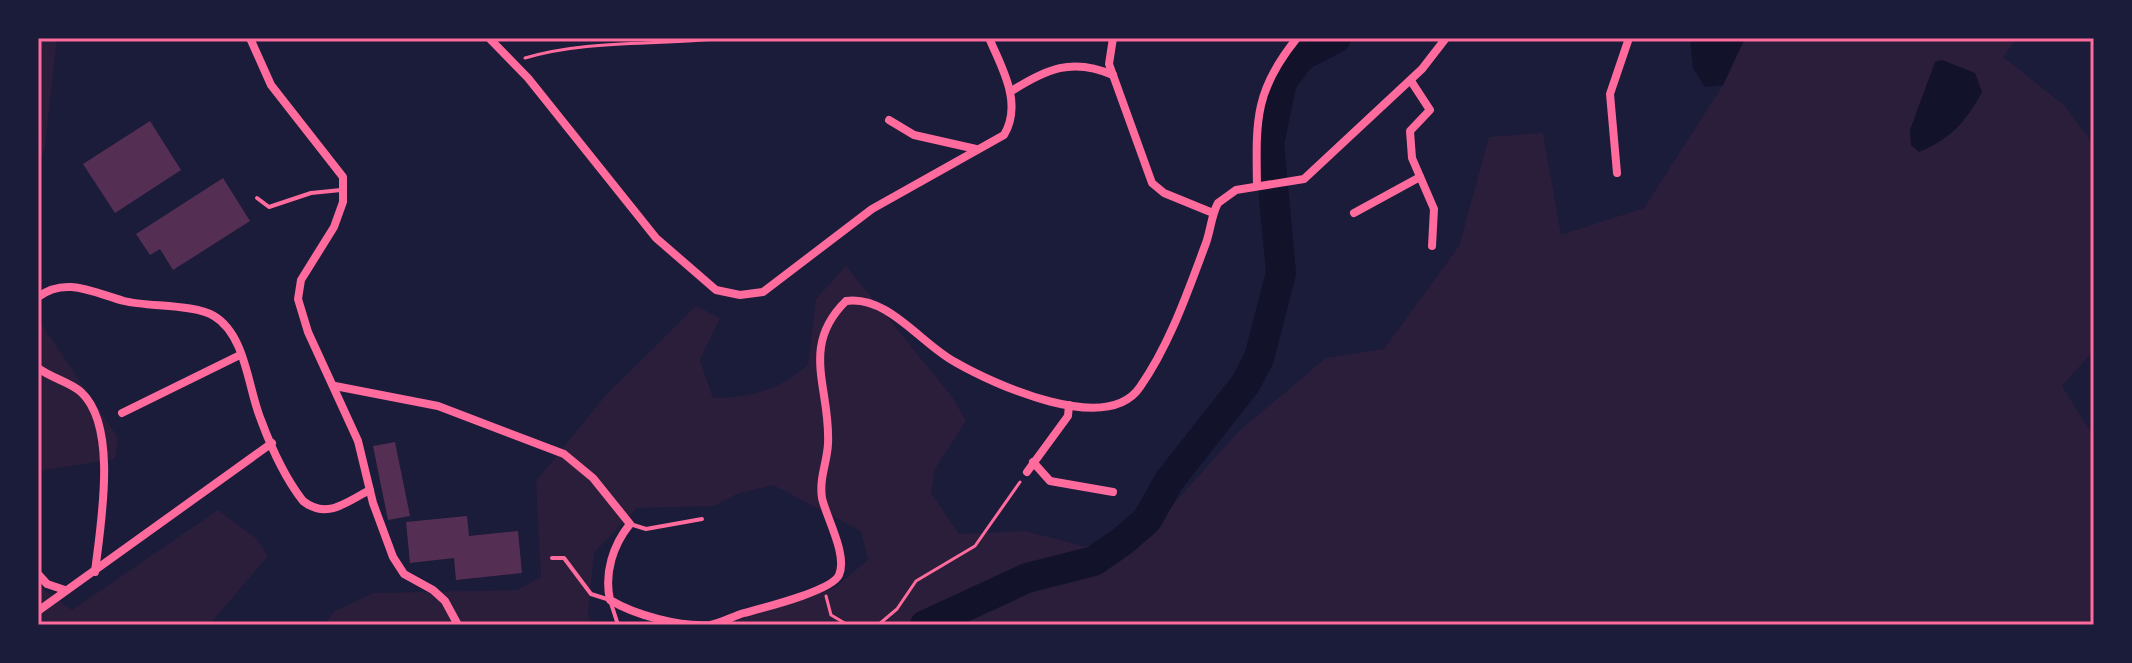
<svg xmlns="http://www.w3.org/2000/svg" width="2132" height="663" font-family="Manrope,sans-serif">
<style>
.green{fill:#2a1e3b}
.water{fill:#12122b}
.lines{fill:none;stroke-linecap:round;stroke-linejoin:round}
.river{stroke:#12122b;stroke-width:30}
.building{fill:#542f53}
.path{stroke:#ff6b9d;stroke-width:3}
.service{stroke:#ff6b9d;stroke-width:4}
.minor{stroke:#ff6b9d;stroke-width:8}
.neatline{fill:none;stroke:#ff6b9d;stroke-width:3}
</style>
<rect width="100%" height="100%" fill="#1b1b3a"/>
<g class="green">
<polygon points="38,38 57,38 45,147 38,169"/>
<path d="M1745 38H2017L2003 57 2064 105 2094 145V350L2062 386 2094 437V625H723L834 588 868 560 861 531 773 485 737 494 714 506 637 508 594 553 588 615 593 625H324L335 611 373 593 517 590 541 577 536 481 605 396 696 306 720 318 700 360 713 398C750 398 779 390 808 365L816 299 846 266 953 398 966 421 935 469 931 493 959 534 1025 531 1126 557 1239 431 1326 358 1384 349 1459 246 1489 137 1543 133 1561 235 1644 208 1723 85Z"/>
<polygon points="38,319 118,438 115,459 38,471"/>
<polygon points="218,510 256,538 268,556 209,625 38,625 38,585 72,610"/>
</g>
<g class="water">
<polygon points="1690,38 1745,38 1723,85 1705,87 1693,68"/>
<path d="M1942 60 1975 73 1982 92C1966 122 1950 139 1919 152L1911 145 1910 130 1935 62Z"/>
</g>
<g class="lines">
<polyline class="river" points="925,625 1027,578 1094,561 1124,540 1147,520 1169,481 1246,383 1259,358 1281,273 1269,143 1282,82 1300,57 1336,38"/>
</g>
<g class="building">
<polygon points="150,121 181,170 115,213 83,164"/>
<polygon points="223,178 250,221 173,270 160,249 150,255 136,234"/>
<polygon points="395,442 410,516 388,520 373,446"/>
<polygon points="467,516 469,536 518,531 522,573 456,580 454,558 410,563 406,522"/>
</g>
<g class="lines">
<g class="path">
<path d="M525 58C589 39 657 46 723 38"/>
<polyline points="826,596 831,615 848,625"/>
<polyline points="878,625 897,609 916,581 975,546 1020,482"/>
</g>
<g class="service">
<polyline points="257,198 269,207 311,193 341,190"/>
<polyline points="630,524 646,529 702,519"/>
<polyline points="552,558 564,558 591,594 610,600 618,625"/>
</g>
<g class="minor">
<polyline points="250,38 271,85 343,177 343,202 334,227 301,280 298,299 308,332 358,441 373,503 393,557 404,574 433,590 445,601 458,625"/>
<path d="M489 38 528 78 656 238 716 290 740 295 763 292 872 209 1004 135C1023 103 1002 68 989 38"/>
<polyline points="1113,38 1109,64 1152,183 1164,193 1213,213"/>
<polyline points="1411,81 1430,110 1410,131 1412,158 1434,209 1432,246"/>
<path d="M1010 92C1046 69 1072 57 1113 75"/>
<polyline points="889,120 914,135 976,149"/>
<polyline points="1617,173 1610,94 1629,38"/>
<path d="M1257 186C1256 121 1254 91 1297 38"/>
<polyline points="1354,213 1420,177"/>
<path d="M38 297C66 276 94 293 124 301 148 307 195 304 214 316 246 335 248 389 261 420 271 447 285 478 303 501 327 520 346 502 370 490"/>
<path d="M38 368C51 378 70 382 81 392 119 427 100 527 95 572"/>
<path d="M335 386 438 406 564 454 593 478 630 524C613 545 604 573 610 600 635 615 679 627 710 625 720 624 733 616 744 613 762 608 832 591 839 575 848 555 826 517 822 498 819 478 827 463 828 444 831 389 799 347 846 301 888 295 921 344 955 362 995 385 1107 436 1140 387 1170 344 1188 291 1206 243 1211 229 1211 216 1218 203L1236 190 1304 179 1422 69 1446 38"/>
<polyline points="122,413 240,355"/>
<polyline points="1033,462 1050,481 1113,492"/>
<polyline points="1027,472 1068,416 1069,405"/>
<polyline points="38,574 47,584 65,590"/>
<polyline points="38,611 272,443"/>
</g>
</g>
<rect width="2132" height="663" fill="none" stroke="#1b1b3a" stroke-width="80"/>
<rect x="40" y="40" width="2052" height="583" class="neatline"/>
</svg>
